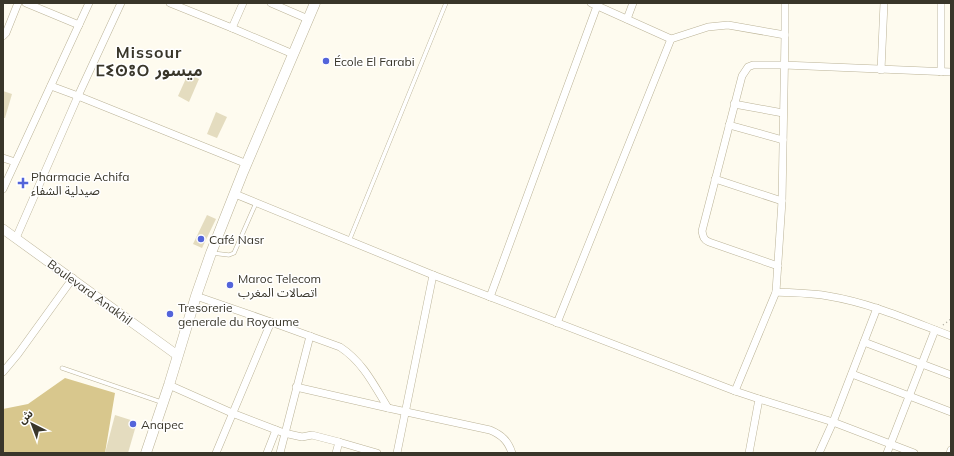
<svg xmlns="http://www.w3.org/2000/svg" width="954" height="456" font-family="Mulish,'Noto Sans Arabic','Noto Sans Tifinagh',sans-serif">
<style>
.green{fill:#d8c78d}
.building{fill:#e4dcbf}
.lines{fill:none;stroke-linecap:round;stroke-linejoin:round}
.lane-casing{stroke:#bbb397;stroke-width:4.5}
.street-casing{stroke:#bbb397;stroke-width:8}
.secondary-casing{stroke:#bbb397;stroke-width:10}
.primary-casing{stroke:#bbb397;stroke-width:11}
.path{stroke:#afaca0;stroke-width:1.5;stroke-dasharray:1 3;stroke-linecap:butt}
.lane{stroke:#fff;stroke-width:3.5}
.street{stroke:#fff;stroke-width:7}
.secondary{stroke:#fff;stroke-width:9}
.primary{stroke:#fff;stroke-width:10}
.poi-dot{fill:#5364da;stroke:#fff;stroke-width:1.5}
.labels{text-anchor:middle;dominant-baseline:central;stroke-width:3;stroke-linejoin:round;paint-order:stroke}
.poi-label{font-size:12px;fill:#39362a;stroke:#fff;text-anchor:start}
.street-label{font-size:12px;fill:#39362a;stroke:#fff}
.district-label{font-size:16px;font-weight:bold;letter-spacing:1px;fill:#39362a;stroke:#fff}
</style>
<rect width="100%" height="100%" fill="#fefbef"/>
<polygon class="green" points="65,378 115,393 105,453 3,453 3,409 28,404"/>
<g class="building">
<polygon points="188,74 199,79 189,102 178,96"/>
<polygon points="3,91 12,94 5,118 3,118"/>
<polygon points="216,112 227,117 217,138 207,134"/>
<polygon points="207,215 216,219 202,248 193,244"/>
<polygon points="115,415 137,422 128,453 105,453"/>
</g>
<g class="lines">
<defs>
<g id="lane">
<polyline points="349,241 446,3"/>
<polyline points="212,253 229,255 234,253 256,203"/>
<polyline points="62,368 161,402"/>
</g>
<g id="street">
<polyline points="26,3 79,25"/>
<polyline points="170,3 232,28 293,54"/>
<polyline points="271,3 308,19"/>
<polyline points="591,3 671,39"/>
<polyline points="627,19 633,3"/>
<polyline points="232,28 243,3"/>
<polyline points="785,35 785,3"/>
<polyline points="3,36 6,33 18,3"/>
<polyline points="881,70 884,3"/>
<polyline points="941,72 941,3"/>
<polyline points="51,86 78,96 121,3"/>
<polyline points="734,104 783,113"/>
<polyline points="729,125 783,140"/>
<polyline points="3,158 15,162"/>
<polyline points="715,179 782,201"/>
<polyline points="3,189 89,3"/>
<polyline points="235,194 433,275 735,391 759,399 749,453"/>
<polyline points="16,238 78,96 247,164"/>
<path d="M778 266 709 242C704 240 703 237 702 231L742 76 748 67 753 65H784L951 72"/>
<path d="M776 292C794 293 811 293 828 296 871 303 911 321 951 336"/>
<path d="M196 296 271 322 340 347C363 362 374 385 388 408L490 430C502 435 508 441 512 453"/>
<polyline points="490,297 597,6"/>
<polyline points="557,323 671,39 708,27 728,25 785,35 782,201 776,292 735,391"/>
<polyline points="864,342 951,375"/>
<polyline points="3,372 18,354 73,278"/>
<polyline points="852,374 951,412"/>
<polyline points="169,385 232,413 284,433 302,437 312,435 339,442 336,453"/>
<polyline points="296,387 388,408"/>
<polyline points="759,399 833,422 914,453"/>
<polyline points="339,442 377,453"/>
<polyline points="216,453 271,322"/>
<polyline points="267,453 276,430"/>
<polyline points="280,453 310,336"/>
<polyline points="397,453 433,275"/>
<polyline points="819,453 833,422 877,308"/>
<polyline points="887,453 935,330"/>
<polyline points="950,453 951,450"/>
</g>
<polyline id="secondary" points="3,229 177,355"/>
<polyline id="primary" points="146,453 169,385 196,296 211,253 243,172 315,3"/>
</defs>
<use href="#lane" class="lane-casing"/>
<use href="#street" class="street-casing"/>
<use href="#secondary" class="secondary-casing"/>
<use href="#primary" class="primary-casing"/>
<polyline class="path" points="943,325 951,319"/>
<use href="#lane" class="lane"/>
<use href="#street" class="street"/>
<use href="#secondary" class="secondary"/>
<use href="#primary" class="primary"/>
</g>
<g class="poi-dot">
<circle cx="326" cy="61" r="4"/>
<path d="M21 177h4v4h4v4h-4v4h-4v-4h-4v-4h4z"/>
<circle cx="201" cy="239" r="4"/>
<circle cx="230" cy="285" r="4"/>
<circle cx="170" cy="314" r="4"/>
<circle cx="133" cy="424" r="4"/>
</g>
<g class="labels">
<g class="poi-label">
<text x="334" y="61">École El Farabi</text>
<text x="31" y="176">Pharmacie Achifa<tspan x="31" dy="14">صيدلية الشفاء</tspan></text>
<text x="209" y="239">Café Nasr</text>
<text x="238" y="278">Maroc Telecom<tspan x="238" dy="14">اتصالات المغرب</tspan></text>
<text x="178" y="307">Tresorerie<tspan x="178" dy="14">generale du Royaume</tspan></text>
<text x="141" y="424">Anapec</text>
</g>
<g class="street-label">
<text transform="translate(90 292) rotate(36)">Boulevard Anakhil</text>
</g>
<g class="district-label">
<text x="149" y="52">Missour<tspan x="149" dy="18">ⵎⵉⵙⵓⵔ ميسور</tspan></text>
</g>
</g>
<rect width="954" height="456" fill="none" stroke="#39362a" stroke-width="8"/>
<g transform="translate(32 424) rotate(318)" stroke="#ffffff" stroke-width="3" paint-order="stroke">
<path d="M0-3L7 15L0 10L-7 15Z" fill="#39362a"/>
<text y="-6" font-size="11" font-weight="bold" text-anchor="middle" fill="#39362a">ش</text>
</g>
</svg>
